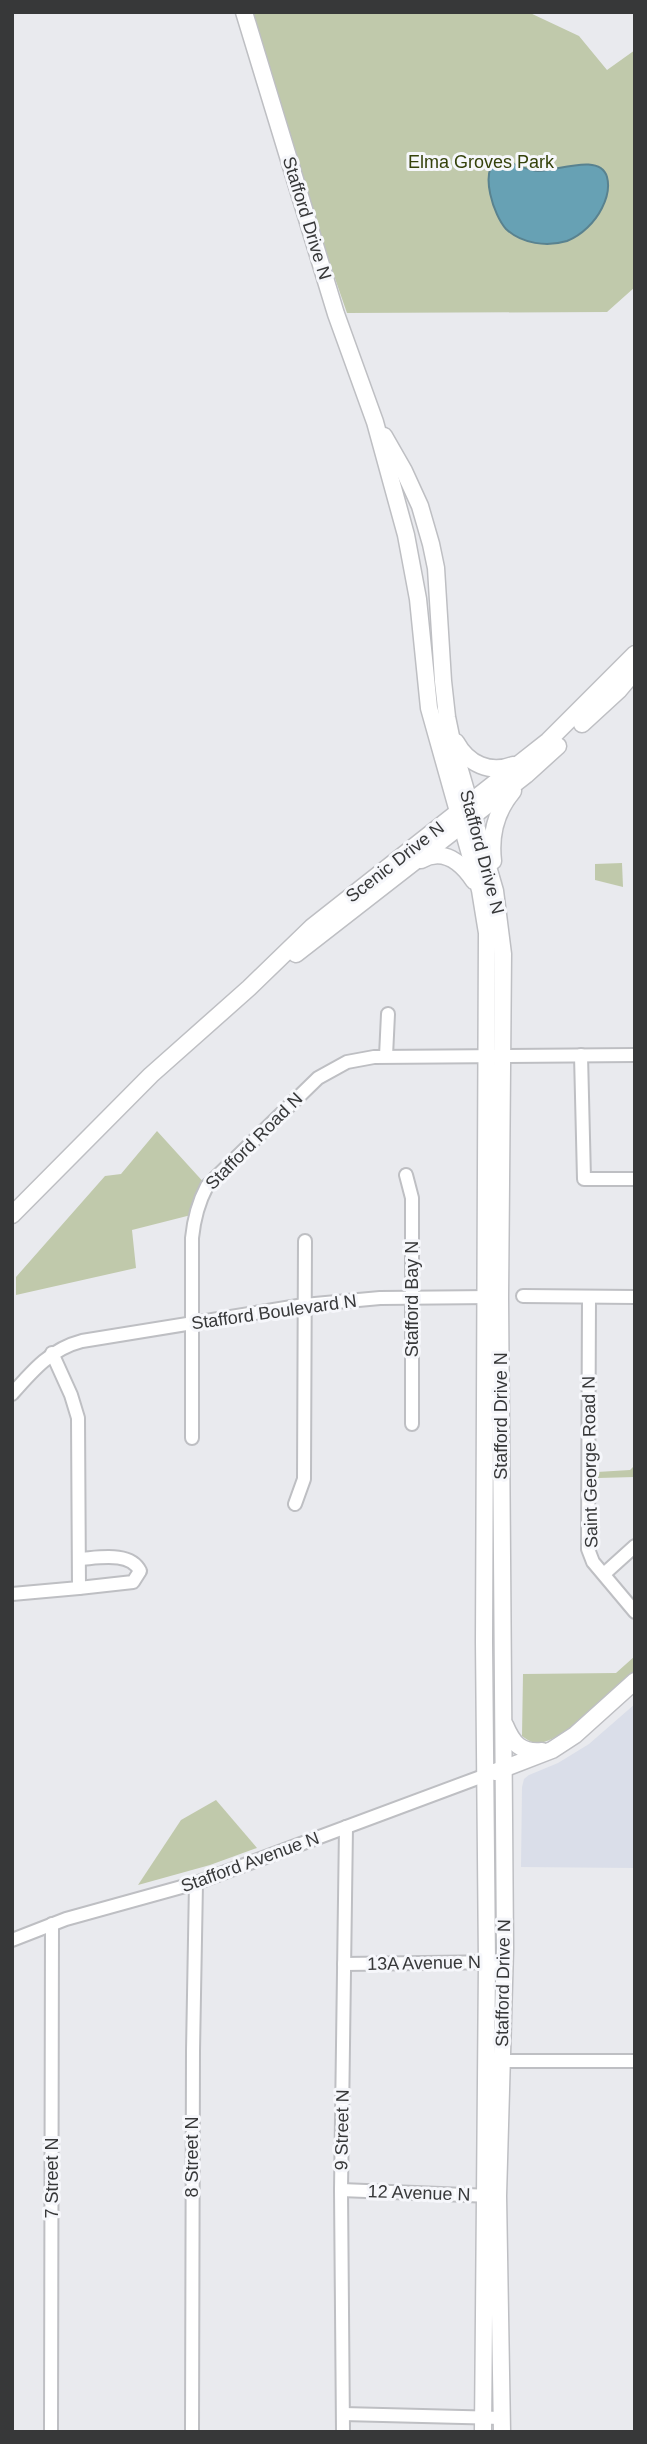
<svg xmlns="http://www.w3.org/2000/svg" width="647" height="2444" font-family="Helvetica,sans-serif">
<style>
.built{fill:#dadee9}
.green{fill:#c0c9ab}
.water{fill:#67a1b4;stroke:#59828f;stroke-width:2}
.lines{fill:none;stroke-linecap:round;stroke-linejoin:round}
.street-casing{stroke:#bebfc3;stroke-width:16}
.secondary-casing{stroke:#bebfc3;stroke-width:19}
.street{stroke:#fff;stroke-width:12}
.secondary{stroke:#fff;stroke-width:16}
.labels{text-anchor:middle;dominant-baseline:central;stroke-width:6;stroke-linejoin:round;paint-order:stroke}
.park-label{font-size:18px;fill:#35420b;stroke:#f6f7fb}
.street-label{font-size:18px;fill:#373839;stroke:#f6f7fb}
</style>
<rect width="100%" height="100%" fill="#e9eaee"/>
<polygon class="built" points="635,1704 635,1868 521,1867 522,1787 524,1779 529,1775 558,1763 589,1744"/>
<g class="green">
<polygon points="251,12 528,12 579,36 607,70 635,50 635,287 607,312 347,313 312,212"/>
<polygon points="622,863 623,887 595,880 595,864"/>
<polygon points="157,1131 207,1186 195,1214 132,1230 136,1268 16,1295 16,1277 105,1176 121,1174"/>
<polygon points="635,1465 635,1477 598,1478 597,1472 630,1470"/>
<path d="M635 1656V1671C616 1689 562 1744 536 1743 530 1742 526 1739 522 1736L523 1674 616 1673Z"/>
<polygon points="216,1800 257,1848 210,1865 138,1885 181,1820"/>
</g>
<path class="water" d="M497 160C512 161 524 170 538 171 558 171 600 153 607 177 610 188 607 198 602 208 595 222 582 235 567 241 547 247 522 244 506 229 494 216 479 172 497 160Z"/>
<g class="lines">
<defs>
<g id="street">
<polyline points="581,1055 584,1179 635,1179"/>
<polyline points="386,1056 388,1014"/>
<polyline points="406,1175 412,1198 412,1424"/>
<polyline points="523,1296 635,1297"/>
<polyline points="589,1297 588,1549 593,1562 635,1612"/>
<path d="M12 1394C33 1370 51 1349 82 1341L304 1305 380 1298 493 1297"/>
<path d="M192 1438V1238C194 1218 198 1203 207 1186L318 1078 347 1062 374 1057 635 1055"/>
<polyline points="295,1504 304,1479 305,1241"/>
<polyline points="604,1574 635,1546"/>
<path d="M79 1588 133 1582 140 1571C130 1551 98 1558 79 1559"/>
<polyline points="12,1594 79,1588 78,1418 71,1395 52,1353"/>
<polyline points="12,1940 66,1919 196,1883 486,1775"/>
<polyline points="344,1964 504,1962"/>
<polyline points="494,2061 635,2061"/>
<polyline points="341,2190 491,2196"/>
<polyline points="343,2414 502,2418"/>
<polyline points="51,2432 52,1924"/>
<polyline points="192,2432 193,2051 196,1883"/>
<polyline points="343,2432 341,2190 346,1827"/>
</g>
<g id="secondary">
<polyline points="244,12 336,314 375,422 406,535 418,599 429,708 480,890 487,933 484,1642 487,1963 483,2432"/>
<polyline points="384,436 404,471 420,506 431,544 436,568 443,681 447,717 453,746 495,891 503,954 500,1297 505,1948 498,2196 502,2432"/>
<polyline points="582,724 619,690 635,671"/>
<path d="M456 742C468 764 490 774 513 765"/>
<path d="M421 860C443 847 462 863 474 881"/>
<path d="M493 861C490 835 496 811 513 791"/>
<polyline points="296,954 526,775 558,746"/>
<polyline points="12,1215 151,1075 249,988 312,927 548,741 635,654"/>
<path d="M505 1725C513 1744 521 1753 542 1751"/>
<polyline points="495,1772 552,1750 575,1735 635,1681"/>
</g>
</defs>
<use href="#street" class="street-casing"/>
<use href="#secondary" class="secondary-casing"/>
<use href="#street" class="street"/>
<use href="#secondary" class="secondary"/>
</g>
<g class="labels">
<g class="park-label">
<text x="481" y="162">Elma Groves Park</text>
</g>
<g class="street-label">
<text transform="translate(307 218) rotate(73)">Stafford Drive N</text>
<text transform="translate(482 852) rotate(75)">Stafford Drive N</text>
<text transform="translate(395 862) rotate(-38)">Scenic Drive N</text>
<text transform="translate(254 1141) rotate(-45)">Stafford Road N</text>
<text transform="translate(412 1299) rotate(-90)">Stafford Bay N</text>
<text transform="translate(274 1312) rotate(-8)">Stafford Boulevard N</text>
<text transform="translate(501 1416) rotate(-90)">Stafford Drive N</text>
<text transform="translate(590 1462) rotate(-91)">Saint George Road N</text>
<text transform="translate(250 1862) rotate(-20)">Stafford Avenue N</text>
<text transform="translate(424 1963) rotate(-1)">13A Avenue N</text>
<text transform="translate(503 1983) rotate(-89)">Stafford Drive N</text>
<text transform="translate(342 2130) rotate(-89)">9 Street N</text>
<text transform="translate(192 2157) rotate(-90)">8 Street N</text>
<text transform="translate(52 2178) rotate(-90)">7 Street N</text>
<text transform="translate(419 2193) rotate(2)">12 Avenue N</text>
</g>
</g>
<rect width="647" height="2444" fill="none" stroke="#373839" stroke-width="28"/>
</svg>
